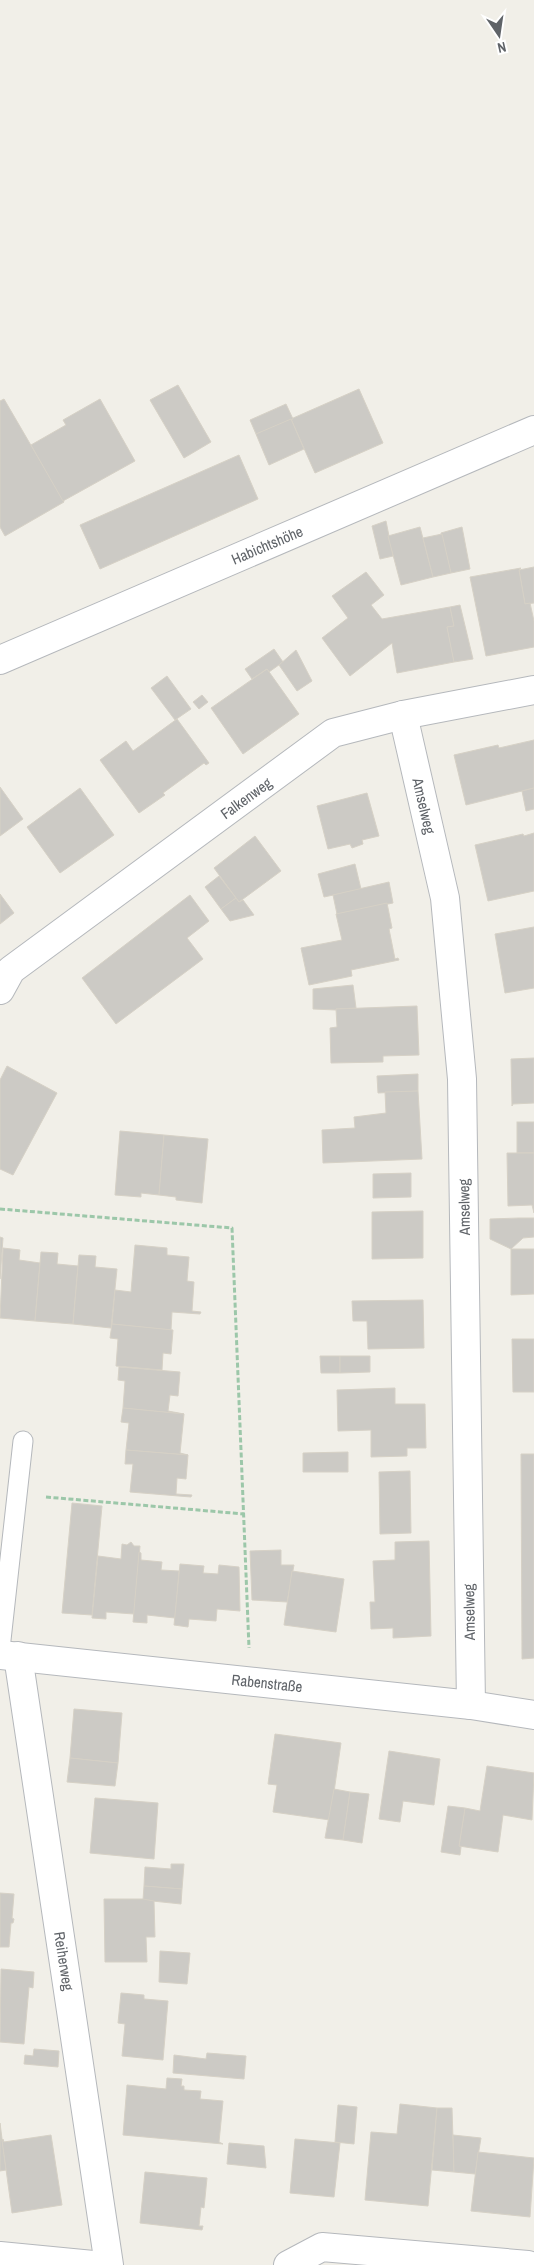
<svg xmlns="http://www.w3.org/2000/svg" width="534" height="2265" font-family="'Archivo Narrow',sans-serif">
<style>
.building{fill:#cccac5;stroke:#d6d1c6}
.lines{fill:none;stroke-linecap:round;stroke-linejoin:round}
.service-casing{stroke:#b5b8bc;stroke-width:21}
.minor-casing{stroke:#b5b8bc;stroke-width:30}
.path{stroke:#9cc7a9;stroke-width:3;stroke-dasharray:5 2.5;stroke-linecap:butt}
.service{stroke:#fff;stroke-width:19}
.minor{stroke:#fff;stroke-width:28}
.labels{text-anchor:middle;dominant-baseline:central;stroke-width:5;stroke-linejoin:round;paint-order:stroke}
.street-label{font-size:15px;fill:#5f6368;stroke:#fff}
</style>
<rect width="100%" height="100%" fill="#f1efe8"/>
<g class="building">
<polygon points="178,385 211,442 184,458 150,400"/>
<polygon points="359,389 383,443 315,473 291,419"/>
<polygon points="4,399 64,502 5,536 0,527 0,401"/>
<polygon points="100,399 135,461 63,501 31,445 66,425 63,420"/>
<polygon points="286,404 293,419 256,434 250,420"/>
<polygon points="291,419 304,449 269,465 256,434"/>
<polygon points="239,455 258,499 100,569 80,525"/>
<polygon points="386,521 393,556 380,559 372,526"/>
<polygon points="420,527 433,577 401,585 388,536"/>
<polygon points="462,527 470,569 451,573 441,533"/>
<polygon points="442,534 451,573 433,577 423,538"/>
<polygon points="534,567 534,603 525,604 519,570"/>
<polygon points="521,568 519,570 525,604 530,603 534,621 534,647 486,656 470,577"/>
<polygon points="366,572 384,595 371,605 382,619 450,607 454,626 447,627 454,662 397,673 392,643 350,676 322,638 348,618 332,596"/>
<polygon points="460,605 473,659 454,662 447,627 454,626 450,607"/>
<polygon points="274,649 283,662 269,672 267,669 252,679 245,669"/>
<polygon points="296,650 312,681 297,691 279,665"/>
<polygon points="267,669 299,714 243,754 211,708"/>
<polygon points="167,676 191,709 175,720 151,688"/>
<polygon points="202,695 208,702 199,709 193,702"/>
<polygon points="177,719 209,763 206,765 204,763 163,793 165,795 139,813 100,760 126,741 133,751"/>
<polygon points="534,740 534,788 466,805 454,755 498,745 499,748"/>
<polygon points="0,787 23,819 0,836"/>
<polygon points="80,788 114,835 60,873 27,827"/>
<polygon points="534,788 534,809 526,811 522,791"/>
<polygon points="367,793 379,836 362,840 363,844 352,848 350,844 328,849 317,806"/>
<polygon points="534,833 534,891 488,901 475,845 523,834 524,836"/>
<polygon points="255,836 281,871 239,902 214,868"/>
<polygon points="355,864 361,889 324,897 318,874"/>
<polygon points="219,876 236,898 221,909 205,887"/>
<polygon points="389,882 393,903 337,914 333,895"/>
<polygon points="0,894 14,913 0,924"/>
<polygon points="190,895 209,921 187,938 203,959 116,1024 82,978"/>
<polygon points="236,898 239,902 243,900 254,915 230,921 221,909"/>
<polygon points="387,903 392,928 389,929 395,959 398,958 399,960 351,970 352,976 309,985 301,948 342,940 336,914"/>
<polygon points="534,927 534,988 505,993 495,934"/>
<polygon points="353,985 356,1008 336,1009 336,1010 313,1009 313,989"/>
<polygon points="417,1006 419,1055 383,1056 383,1062 331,1063 330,1028 337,1027 336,1009"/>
<polygon points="534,1058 534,1103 513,1104 512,1106 511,1059"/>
<polygon points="7,1066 57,1093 13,1175 0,1169 0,1080"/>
<polygon points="418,1074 418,1091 378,1093 377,1076"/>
<polygon points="418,1091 422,1159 323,1163 322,1130 355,1128 354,1117 386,1113 385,1092"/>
<rect x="517" y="1122" width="17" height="31"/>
<polygon points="120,1131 164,1135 159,1195 141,1193 141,1197 115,1195"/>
<polygon points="164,1135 208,1139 202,1203 176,1200 176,1197 159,1195"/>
<polygon points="507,1153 534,1153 534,1213 532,1205 508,1206"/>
<polygon points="411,1173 411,1197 373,1198 373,1174"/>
<polygon points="423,1211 423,1258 372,1259 372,1212"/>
<polygon points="519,1218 534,1218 534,1237 523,1238 511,1249 490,1239 490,1219"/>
<polygon points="0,1237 3,1238 0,1279"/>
<polygon points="135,1245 167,1248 167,1255 189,1257 187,1281 194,1282 192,1311 201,1312 200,1314 172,1312 171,1330 112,1324 115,1290 131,1292"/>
<polygon points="3,1248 20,1250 19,1260 40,1263 35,1321 0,1318"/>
<polygon points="511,1249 534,1249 534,1294 511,1295"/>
<polygon points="41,1252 58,1253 57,1264 78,1266 73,1324 35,1321"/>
<polygon points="79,1255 96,1256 95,1267 117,1269 111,1328 73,1324"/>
<polygon points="423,1300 424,1348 368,1349 367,1321 353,1321 352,1301"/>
<polygon points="112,1324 173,1330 171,1354 163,1353 162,1370 116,1366 118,1339 110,1338"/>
<polygon points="512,1339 534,1339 534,1392 513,1392"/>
<polygon points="320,1356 340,1356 340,1373 321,1373"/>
<polygon points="340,1356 370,1356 370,1372 340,1373"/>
<polygon points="119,1367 180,1372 178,1396 170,1395 168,1411 184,1414 123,1408 125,1381 118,1380"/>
<polygon points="395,1388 395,1404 425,1404 426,1448 407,1448 407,1456 371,1457 371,1430 338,1431 337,1390"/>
<polygon points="123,1408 184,1414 180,1453 188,1455 126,1450 129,1423 121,1422"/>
<polygon points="126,1450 188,1455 186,1479 177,1478 176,1494 192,1495 191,1497 130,1492 133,1464 125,1464"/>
<polygon points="348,1452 348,1472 303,1472 303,1453"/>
<polygon points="521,1454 534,1454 534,1658 522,1659"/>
<polygon points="410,1471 411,1533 380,1534 379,1472"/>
<polygon points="72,1503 102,1506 92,1615 62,1613"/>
<polygon points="429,1541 431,1636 393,1638 393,1628 371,1629 370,1602 375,1602 373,1561 395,1560 395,1542"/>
<polygon points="131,1542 134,1546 140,1546 134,1614 106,1612 106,1619 92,1618 98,1556 121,1559 122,1544 127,1545"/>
<polygon points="281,1550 281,1565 294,1565 287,1602 252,1600 250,1551"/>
<polygon points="139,1552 141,1553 141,1560 162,1562 161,1570 179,1571 175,1618 147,1615 147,1623 133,1622"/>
<polygon points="180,1564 204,1566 203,1573 218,1574 219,1565 239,1567 240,1611 217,1609 216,1621 189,1619 188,1627 174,1625"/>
<polygon points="292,1571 344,1579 336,1632 284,1625"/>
<polygon points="74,1709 122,1713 118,1763 70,1758"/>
<polygon points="275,1734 341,1743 330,1820 273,1812 277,1785 268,1784"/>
<polygon points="389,1751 440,1759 434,1805 403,1801 400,1822 379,1819"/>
<polygon points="70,1758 118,1763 115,1786 67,1782"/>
<polygon points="487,1766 534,1773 532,1820 503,1815 498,1852 459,1846 465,1808 480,1811"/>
<polygon points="334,1789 350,1792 343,1840 325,1838"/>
<polygon points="350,1792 369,1794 362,1843 343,1840"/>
<polygon points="95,1798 158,1803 154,1859 90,1853"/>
<polygon points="448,1806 465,1808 459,1846 461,1847 460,1855 441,1852"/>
<polygon points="171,1864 184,1864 182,1889 144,1886 145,1867 171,1869"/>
<polygon points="144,1886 182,1889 181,1904 143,1900"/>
<polygon points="0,1893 14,1894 12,1918 14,1919 13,1923 11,1923 9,1947 0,1947"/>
<polygon points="104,1899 143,1899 154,1901 155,1937 146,1937 147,1962 105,1962"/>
<polygon points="160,1951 190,1953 187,1984 159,1982"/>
<polygon points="1,1969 34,1972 33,1988 29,1987 24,2044 0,2042"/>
<polygon points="121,1993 144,1995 144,1999 168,2001 163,2060 122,2056 125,2024 118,2023"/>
<polygon points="34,2049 59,2051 58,2067 24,2064 25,2055 33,2056"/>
<polygon points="207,2053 246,2056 244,2079 173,2073 174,2055 206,2059"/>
<polygon points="167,2078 182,2079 181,2086 184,2086 184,2090 201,2091 200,2099 223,2101 219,2142 223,2144 123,2135 127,2085 166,2089"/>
<polygon points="400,2104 437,2108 428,2206 365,2200 371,2132 397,2134"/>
<polygon points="338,2105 357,2107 354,2144 335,2142"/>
<polygon points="437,2108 452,2108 454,2172 432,2170"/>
<polygon points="0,2123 6,2170 0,2171"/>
<polygon points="51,2135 62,2205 12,2213 2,2140 3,2139 4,2142"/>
<polygon points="453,2135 481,2138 475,2174 454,2172"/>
<polygon points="295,2139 340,2143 334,2197 290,2193"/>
<polygon points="229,2143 264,2146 266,2168 227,2164"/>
<polygon points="478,2152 534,2158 530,2217 471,2211"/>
<polygon points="145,2172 207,2178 204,2208 201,2207 199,2226 203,2226 202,2230 140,2223"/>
</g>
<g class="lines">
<defs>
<polyline id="service" points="0,1649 23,1441"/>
<g id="minor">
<polyline points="0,660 534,430"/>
<polyline points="403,715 445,898 462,1079 471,1705"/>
<polyline points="0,990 11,970 333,733 403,715 534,690"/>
<polyline points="1,1655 471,1705 534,1715"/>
<polyline points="18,1656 109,2265"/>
<polyline points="0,2256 93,2265"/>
<polyline points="288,2265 322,2247 528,2265"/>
</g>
</defs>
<use href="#service" class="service-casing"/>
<use href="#minor" class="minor-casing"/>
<g class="path">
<polyline points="0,1209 232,1228 249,1648"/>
<polyline points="46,1497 244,1514"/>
</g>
<use href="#service" class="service"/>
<use href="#minor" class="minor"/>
</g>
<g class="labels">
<g class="street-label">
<text transform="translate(267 545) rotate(-23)">Habichtshöhe</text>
<text transform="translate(246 798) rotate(-36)">Falkenweg</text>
<text transform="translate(424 806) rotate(77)">Amselweg</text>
<text transform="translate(464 1207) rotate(-91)">Amselweg</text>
<text transform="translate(469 1612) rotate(-91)">Amselweg</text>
<text transform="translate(267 1683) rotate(6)">Rabenstraße</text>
<text transform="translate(64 1961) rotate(81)">Reiherweg</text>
</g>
</g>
<g transform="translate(499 35) rotate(167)" stroke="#ffffff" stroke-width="4" paint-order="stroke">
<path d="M0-4L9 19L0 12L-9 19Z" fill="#5f6368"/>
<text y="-8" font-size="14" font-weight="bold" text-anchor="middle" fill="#5f6368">N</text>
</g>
</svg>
